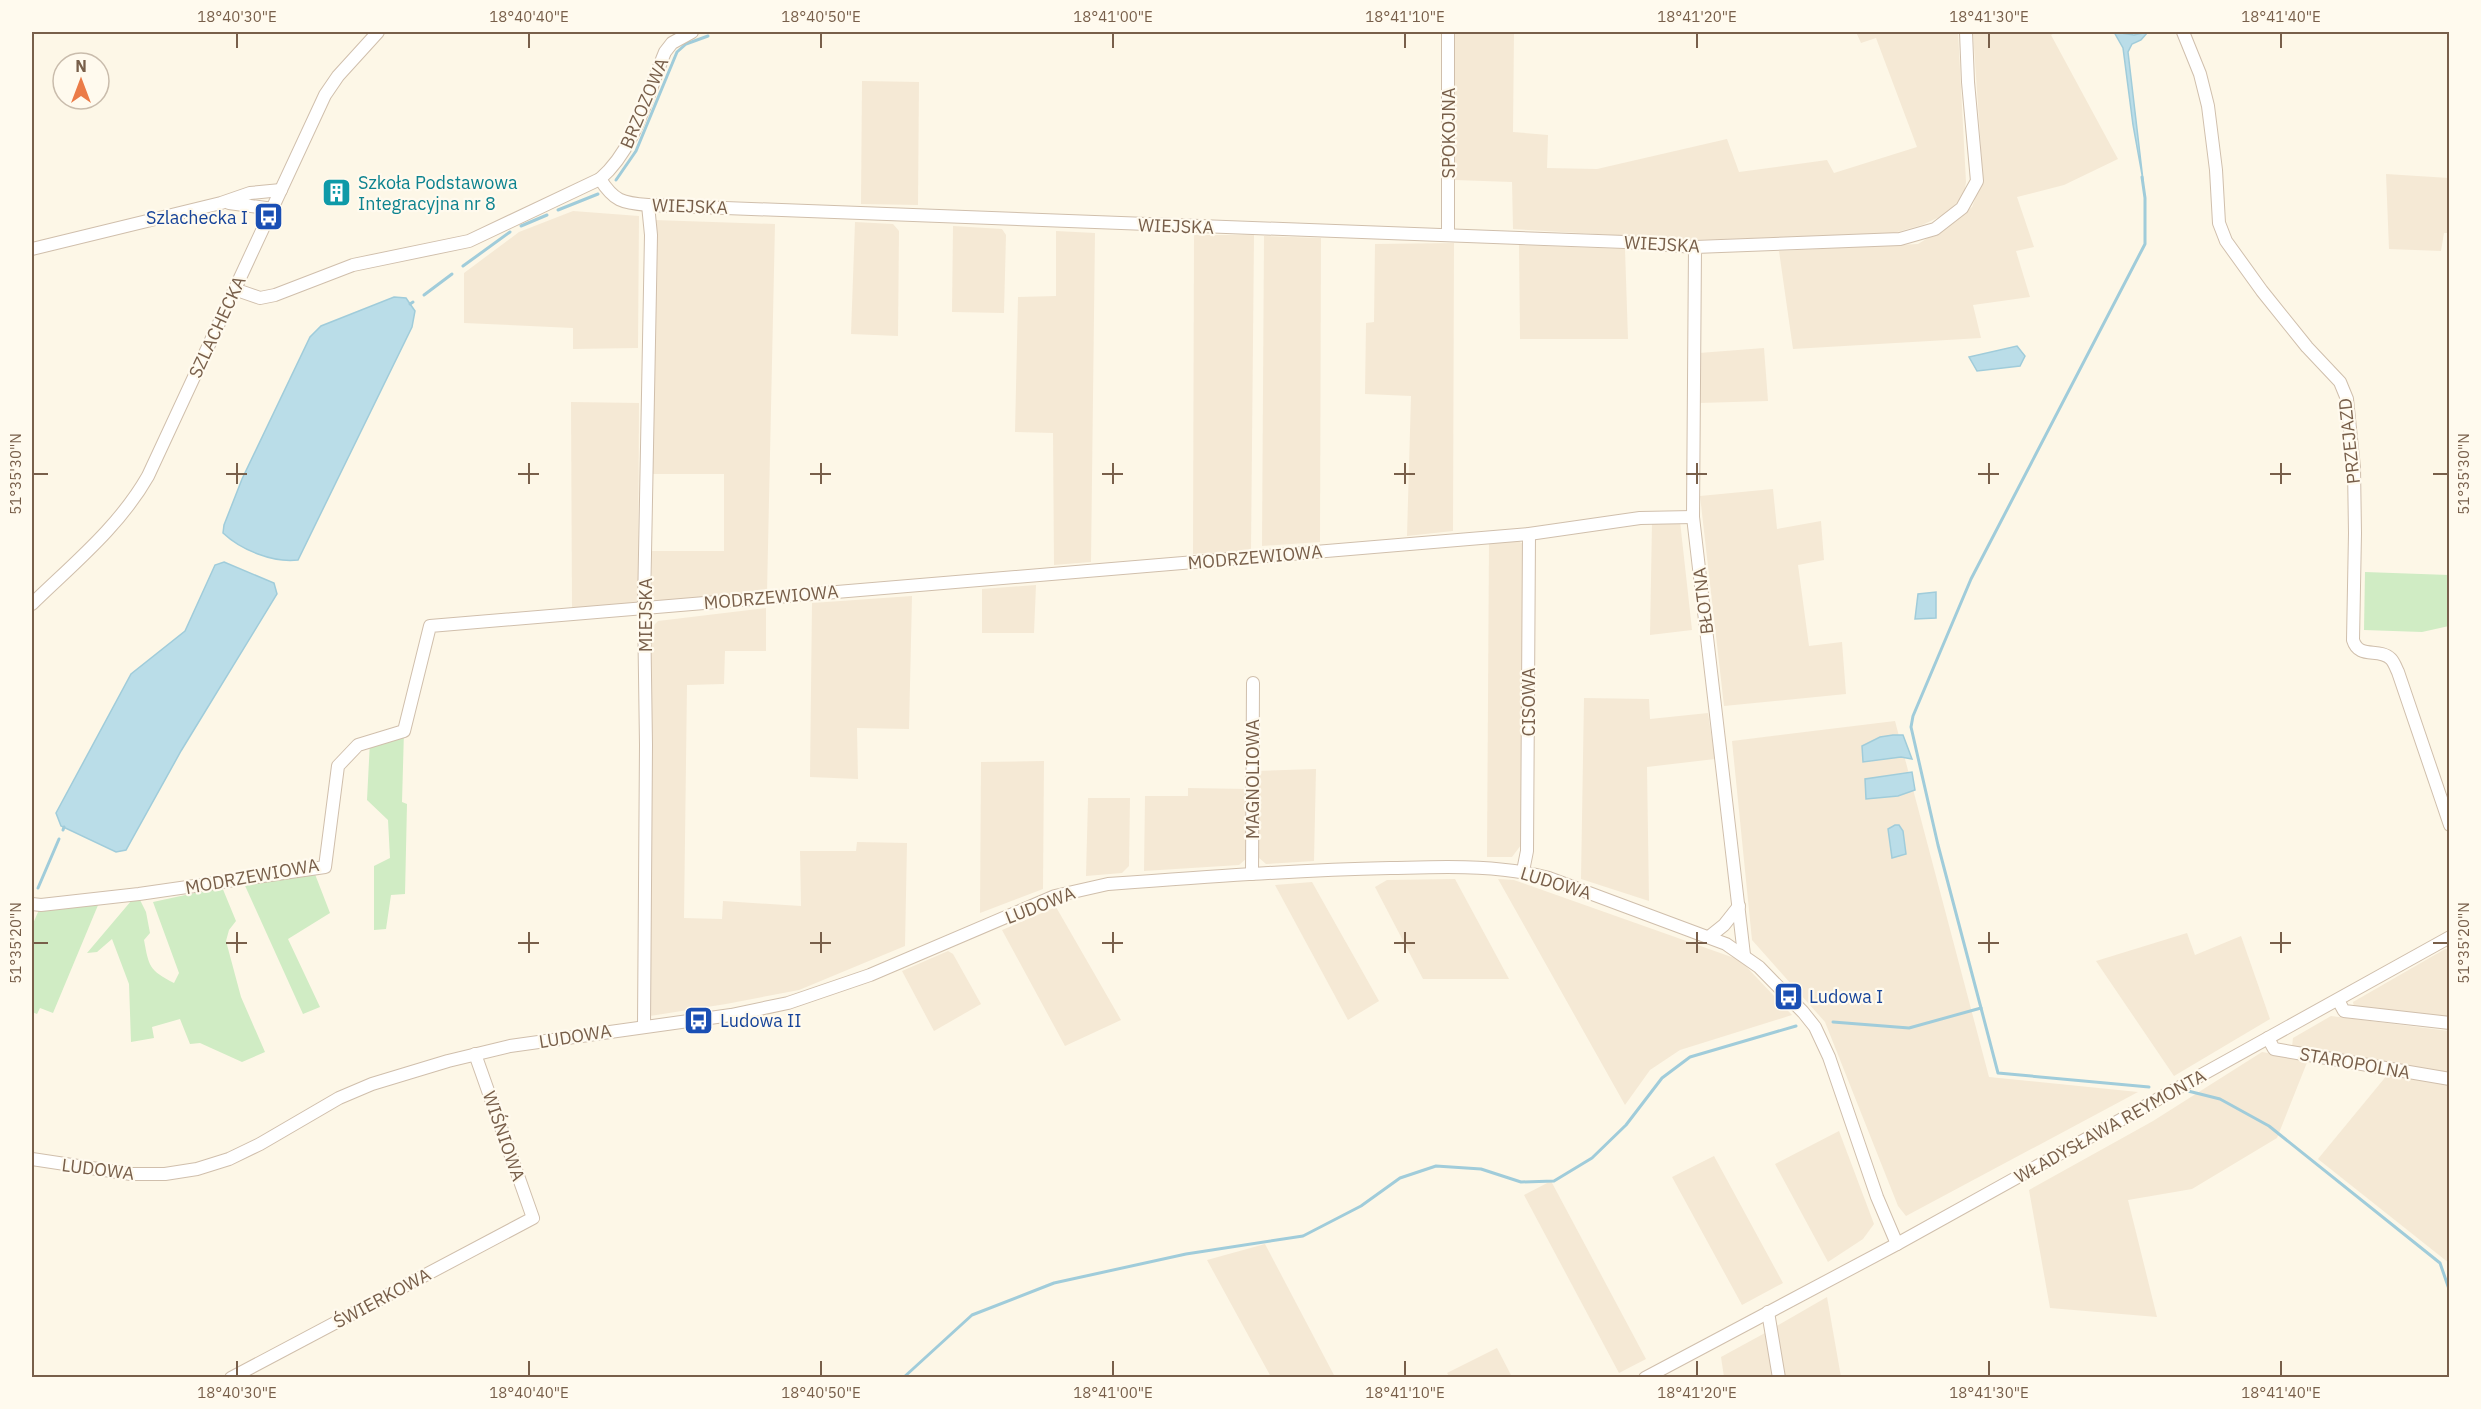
<svg xmlns="http://www.w3.org/2000/svg" width="2481" height="1409" font-family="'IBM Plex Sans',sans-serif">
<style>
.residential{fill:#f5e9d5}
.green{fill:#d0ecc4}
.water{fill:#badde8;stroke:#a0ccda;stroke-width:1.5}
.lines{fill:none;stroke-linecap:round;stroke-linejoin:round}
.stream{stroke:#a0ccda;stroke-width:3}
.street-casing{stroke:#d0bfac;stroke-width:14}
.street{stroke:#fff;stroke-width:12}
.ticks{fill:none;stroke:#785f4a;stroke-width:2}
.labels{text-anchor:middle;dominant-baseline:central;stroke-width:4.5;stroke-linejoin:round;paint-order:stroke}
.street-label{font-size:18px;fill:#785f4a;stroke:#fffaee}
.culture-label{font-size:18px;fill:#0d838f;stroke:#fffaee;text-anchor:start}
.transit-label{font-size:18px;fill:#164399;stroke:#fffaee;text-anchor:start}
.neatline{fill:none;stroke:#785f4a;stroke-width:2}
.ticks-label{font-size:15px;text-anchor:middle;fill:#785f4a}
</style>
<rect width="100%" height="100%" fill="#fdf7e7"/>
<g class="residential">
<polygon points="1454,32 1514,32 1513,132 1548,135 1547,168 1597,169 1727,139 1739,172 1827,160 1834,173 1917,147 1876,38 1861,43 1856,32 1958,32 1966,182 1964,195 1946,214 1922,225 1894,233 1697,240 1513,229 1512,182 1455,180"/>
<polygon points="1973,32 2057,32 2051,35 2118,159 2064,185 2017,197 2034,247 2016,251 2030,297 1973,305 1981,338 1793,349 1779,251 1918,244 1949,225 1972,207 1983,179"/>
<polygon points="862,81 919,82 918,205 861,204"/>
<polygon points="2386,174 2449,178 2449,233 2444,233 2441,251 2389,249"/>
<polygon points="573,211 639,216 638,348 573,349 573,328 464,323 464,273 519,232"/>
<polygon points="654,220 775,224 767,593 660,604 652,598 652,551 724,551 724,474 652,474"/>
<polygon points="855,222 893,224 899,231 898,336 851,334"/>
<polygon points="953,226 1002,229 1006,235 1004,313 952,312"/>
<polygon points="1056,231 1095,233 1091,562 1054,565 1053,433 1015,432 1018,297 1056,296"/>
<polygon points="1194,235 1254,235 1251,551 1193,554"/>
<polygon points="1264,236 1321,238 1320,542 1262,546"/>
<polygon points="1454,243 1453,531 1407,536 1411,396 1365,394 1366,323 1374,322 1375,244"/>
<polygon points="1519,245 1625,249 1628,339 1520,339"/>
<polygon points="1764,348 1768,401 1699,403 1699,353"/>
<polygon points="571,402 639,403 638,604 572,609"/>
<polygon points="1773,489 1777,529 1821,521 1824,560 1798,565 1809,646 1842,642 1846,694 1724,706 1700,496"/>
<polygon points="1680,521 1692,630 1650,635 1652,523"/>
<polygon points="1515,539 1523,544 1521,845 1512,857 1487,857 1489,541"/>
<polygon points="1036,585 1034,633 982,633 982,589"/>
<polygon points="912,596 909,729 857,728 858,779 810,777 812,603"/>
<polygon points="766,608 766,651 725,651 724,684 687,685 684,918 722,919 723,901 801,906 800,851 856,851 857,842 907,843 905,946 799,990 726,1004 650,1016 651,628 658,621"/>
<polygon points="1584,698 1649,699 1650,719 1708,713 1715,759 1647,767 1649,901 1581,879"/>
<polygon points="1895,721 1989,1077 2138,1092 1906,1216 1898,1206 1825,1022 1752,940 1732,741"/>
<polygon points="1044,761 1043,889 980,913 981,762"/>
<polygon points="1316,769 1314,861 1266,864 1258,857 1256,771"/>
<polygon points="1188,788 1249,789 1247,858 1239,865 1144,871 1145,796 1188,796"/>
<polygon points="1088,798 1130,798 1129,866 1122,873 1086,876"/>
<polygon points="1455,879 1509,979 1423,979 1375,887 1387,880"/>
<polygon points="1498,879 1514,880 1740,960 1792,1015 1680,1050 1650,1070 1625,1105"/>
<polygon points="1312,882 1379,1001 1348,1020 1275,885"/>
<polygon points="1056,907 1121,1020 1065,1046 1002,930"/>
<polygon points="2187,933 2195,955 2241,936 2270,1019 2174,1076 2096,961"/>
<polygon points="2445,949 2449,950 2449,1018 2354,1007 2353,1002"/>
<polygon points="948,951 953,954 981,1004 934,1031 902,971"/>
<polygon points="2331,1016 2449,1031 2449,1072 2292,1047 2293,1038"/>
<polygon points="2262,1052 2308,1060 2277,1138 2192,1189 2128,1200 2157,1317 2050,1308 2029,1190 2153,1121"/>
<polygon points="2388,1074 2449,1084 2449,1263 2318,1159"/>
<polygon points="1839,1131 1874,1224 1863,1239 1828,1262 1775,1164"/>
<polygon points="1714,1156 1783,1283 1742,1305 1672,1177"/>
<polygon points="1551,1181 1646,1359 1619,1373 1524,1195"/>
<polygon points="1265,1244 1335,1377 1271,1377 1207,1260"/>
<polygon points="1827,1297 1841,1377 1784,1377 1775,1327"/>
<polygon points="1765,1333 1773,1377 1724,1377 1721,1357"/>
<polygon points="1497,1348 1512,1377 1450,1377 1447,1373"/>
</g>
<g class="green">
<polygon points="2365,572 2449,575 2449,626 2422,632 2364,630"/>
<polygon points="404,731 402,802 407,804 405,894 391,895 386,929 374,930 374,866 390,858 388,820 367,800 370,741"/>
<polygon points="313,869 330,913 288,939 320,1007 303,1014 242,879"/>
<path d="M222 887 236 921 229 930 226 941 241 997 265 1052 242 1062 200 1043 190 1044 180 1019 152 1027 154 1038 131 1042 129 984 112 939 97 952 87 953 137 894 146 912 150 933 144 940C149 967 149 970 174 983L179 973 153 902Z"/>
<polygon points="101,898 53,1013 40,1008 37,1014 32,1012 32,926 41,905"/>
</g>
<g class="water">
<polygon points="2114,32 2134,35 2148,32 2141,40 2132,44 2128,52 2143,180 2133,125 2123,48"/>
<path d="M394 297 406 298 415 311 412 327 298 560C273 563 241 550 223 533L224 525 242 479 310 337 321 326Z"/>
<polygon points="2017,346 2025,356 2020,366 1977,371 1969,357"/>
<polygon points="224,562 274,583 277,594 181,751 126,850 116,852 61,826 56,813 131,674 185,631 215,565"/>
<polygon points="1936,592 1936,618 1915,619 1918,594"/>
<polygon points="1893,735 1903,735 1912,759 1901,757 1863,762 1862,746 1880,737"/>
<polygon points="1912,772 1915,790 1898,796 1866,799 1865,779"/>
<polygon points="1895,825 1899,825 1903,831 1906,854 1892,858 1888,829"/>
</g>
<g class="lines">
<g class="stream">
<polyline points="616,180 636,151 677,52 686,44 708,36"/>
<polyline points="558,210 598,194"/>
<polyline points="521,226 547,215"/>
<polyline points="463,266 510,232"/>
<polyline points="424,295 452,274"/>
<polyline points="410,304 413,302"/>
<polyline points="63,830 64,827"/>
<polyline points="38,888 59,839"/>
<polyline points="1981,1008 1998,1073 2149,1087"/>
<polyline points="1833,1022 1909,1028 1981,1008 1938,845 1911,727 1913,716 1971,579 2145,244 2145,198 2142,177"/>
<polyline points="2188,1091 2220,1099 2269,1126 2440,1263 2450,1292"/>
<polyline points="903,1378 972,1315 1054,1283 1186,1254 1303,1236 1361,1206 1400,1178 1436,1166 1481,1169 1521,1182 1554,1181 1592,1158 1626,1125 1662,1078 1690,1057 1796,1026"/>
</g>
<defs>
<g id="street">
<path d="M2183 32 2200 74 2208 106 2216 170 2219 223 2226 241 2262 291 2307 347 2340 382 2347 399 2354 468 2355 533 2353 640C2359 660 2379 647 2391 659 2394 662 2396 668 2398 672L2450 825"/>
<path d="M600 179C636 148 647 95 665 52L672 43 692 32"/>
<polyline points="229,203 273,209"/>
<polyline points="1448,235 1448,32"/>
<polyline points="1695,247 1693,517 1744,955"/>
<polyline points="32,249 221,203 250,193 281,190"/>
<path d="M234 289 260 298 275 295 353 265 469 241 600 179C614 201 622 203 648 205L1625 242 1695 247 1900 239 1935 229 1962 208 1977 181 1968 82 1966 32"/>
<path d="M32 604C73 564 119 527 148 476L325 95 338 76 378 32"/>
<polyline points="1523,871 1527,851 1529,534"/>
<polyline points="1252,874 1253,683"/>
<polyline points="32,904 41,905 139,894 325,867 338,766 358,745 404,731 430,626 1529,534 1640,518 1693,517"/>
<polyline points="1709,937 1724,925 1739,906"/>
<polyline points="2338,1000 2344,1011 2450,1023"/>
<polyline points="644,1026 646,745 644,607 651,235 648,205"/>
<polyline points="2268,1038 2274,1049 2450,1079"/>
<path d="M32 1159 131 1174H165L197 1169 229 1159 260 1144 339 1098 372 1084 448 1061 510 1046 731 1015 788 1003 870 975 1055 896 1108 884C1202 877 1296 870 1390 868 1444 867 1497 864 1549 878L1726 944 1759 967 1803 1012 1815 1027 1829 1057 1877 1197 1897 1244"/>
<polyline points="1768,1312 1779,1378"/>
<polyline points="231,1378 533,1218 475,1054"/>
<polyline points="1645,1378 1897,1244 2450,937"/>
</g>
</defs>
<use href="#street" class="street-casing"/>
<use href="#street" class="street"/>
</g>
<path class="ticks" d="M237 33V48M529 33V48M821 33V48M1113 33V48M1405 33V48M1697 33V48M1989 33V48M2281 33V48M237 463V484M529 463V484M821 463V484M1113 463V484M1405 463V484M1697 463V484M1989 463V484M2281 463V484M33 474H48M226 474H247M518 474H539M810 474H831M1102 474H1123M1394 474H1415M1686 474H1707M1978 474H1999M2270 474H2291M2433 474H2448M237 932V953M529 932V953M821 932V953M1113 932V953M1405 932V953M1697 932V953M1989 932V953M2281 932V953M33 943H48M226 943H247M518 943H539M810 943H831M1102 943H1123M1394 943H1415M1686 943H1707M1978 943H1999M2270 943H2291M2433 943H2448M237 1361V1376M529 1361V1376M821 1361V1376M1113 1361V1376M1405 1361V1376M1697 1361V1376M1989 1361V1376M2281 1361V1376"/>
<defs>
<symbol id="building-square" viewBox="-11 -11 22 22"><rect x="-9" y="-9" width="18" height="18" rx="4" fill="#0f9aa8" stroke="#fffaee"/><path d="M-4-6H4V6H1V3H-1V6H-4ZM-2.5-4.3h1.7v1.8h-1.7ZM.8-4.3h1.7v1.8H.8ZM-2.5-1h1.7V.8h-1.7ZM.8-1h1.7V.8H.8Z" fill="#fff"/></symbol>
<symbol id="bus-square" viewBox="-11 -11 22 22"><rect x="-9" y="-9" width="18" height="18" rx="4" fill="#1a4fb4" stroke="#fffaee"/><path d="M-5-6H5V4H4V6H2V4H-2V6H-4V4H-5ZM-3.5-4V0h7V-4ZM-3.5 1.2v1.5H-2V1.2ZM2 1.2v1.5H3.5V1.2Z" fill="#fff"/></symbol>
</defs>
<g fill-rule="evenodd">
<use href="#building-square" x="320" y="176" width="33" height="33"/>
<use href="#bus-square" x="252" y="200" width="33" height="33"/>
<use href="#bus-square" x="1772" y="980" width="33" height="33"/>
<use href="#bus-square" x="682" y="1004" width="33" height="33"/>
</g>
<g class="labels">
<g class="street-label">
<text transform="translate(644 103) rotate(-67)">BRZOZOWA</text>
<text transform="translate(1448 133) rotate(-90)">SPOKOJNA</text>
<text transform="translate(690 206) rotate(2)">WIEJSKA</text>
<text transform="translate(1176 226) rotate(2)">WIEJSKA</text>
<text transform="translate(1662 244) rotate(3)">WIEJSKA</text>
<text transform="translate(217 327) rotate(-65)">SZLACHECKA</text>
<text transform="translate(2349 441) rotate(-96)">PRZEJAZD</text>
<text transform="translate(1255 557) rotate(-5)">MODRZEWIOWA</text>
<text transform="translate(771 597) rotate(-5)">MODRZEWIOWA</text>
<text transform="translate(1703 601) rotate(-97)">BŁOTNA</text>
<text transform="translate(645 615) rotate(-90)">MIEJSKA</text>
<text transform="translate(1528 702) rotate(-90)">CISOWA</text>
<text transform="translate(1252 779) rotate(-90)">MAGNOLIOWA</text>
<text transform="translate(252 876) rotate(-10)">MODRZEWIOWA</text>
<text transform="translate(1556 883) rotate(17)">LUDOWA</text>
<text transform="translate(1040 905) rotate(-21)">LUDOWA</text>
<text transform="translate(575 1036) rotate(-9)">LUDOWA</text>
<text transform="translate(2355 1063) rotate(10)">STAROPOLNA</text>
<text transform="translate(2110 1126) rotate(-29)">WŁADYSŁAWA REYMONTA</text>
<text transform="translate(504 1136) rotate(71)">WIŚNIOWA</text>
<text transform="translate(98 1169) rotate(7)">LUDOWA</text>
<text transform="translate(382 1298) rotate(-28)">ŚWIERKOWA</text>
</g>
<g class="culture-label">
<text x="358" y="182">Szkoła Podstawowa<tspan x="358" dy="21">Integracyjna nr 8</tspan></text>
</g>
<g class="transit-label">
<text x="248" y="217" text-anchor="end">Szlachecka I</text>
<text x="1809" y="996">Ludowa I</text>
<text x="720" y="1020">Ludowa II</text>
</g>
</g>
<rect width="2481" height="1409" fill="none" stroke="#fffaee" stroke-width="66"/>
<g transform="translate(81 81)"><circle r="28" fill="#fffaee" stroke="#c9bcac" stroke-width="1.5"/>
<path d="M0-4.5L10 22L0 15L-10 22Z" fill="#eb7b47"/>
<text y="-9" font-size="16" font-weight="bold" text-anchor="middle" fill="#785f4a">N</text>
</g>
<rect x="33" y="33" width="2415" height="1343" class="neatline"/>
<g class="ticks-label">
<text x="237" y="22">18°40'30"E</text>
<text x="529" y="22">18°40'40"E</text>
<text x="821" y="22">18°40'50"E</text>
<text x="1113" y="22">18°41'00"E</text>
<text x="1405" y="22">18°41'10"E</text>
<text x="1697" y="22">18°41'20"E</text>
<text x="1989" y="22">18°41'30"E</text>
<text x="2281" y="22">18°41'40"E</text>
<text transform="translate(16 474) rotate(-90)" y="5">51°35'30"N</text>
<text transform="translate(2464 474) rotate(-90)" y="5">51°35'30"N</text>
<text transform="translate(16 943) rotate(-90)" y="5">51°35'20"N</text>
<text transform="translate(2464 943) rotate(-90)" y="5">51°35'20"N</text>
<text x="237" y="1398">18°40'30"E</text>
<text x="529" y="1398">18°40'40"E</text>
<text x="821" y="1398">18°40'50"E</text>
<text x="1113" y="1398">18°41'00"E</text>
<text x="1405" y="1398">18°41'10"E</text>
<text x="1697" y="1398">18°41'20"E</text>
<text x="1989" y="1398">18°41'30"E</text>
<text x="2281" y="1398">18°41'40"E</text>
</g>
</svg>
